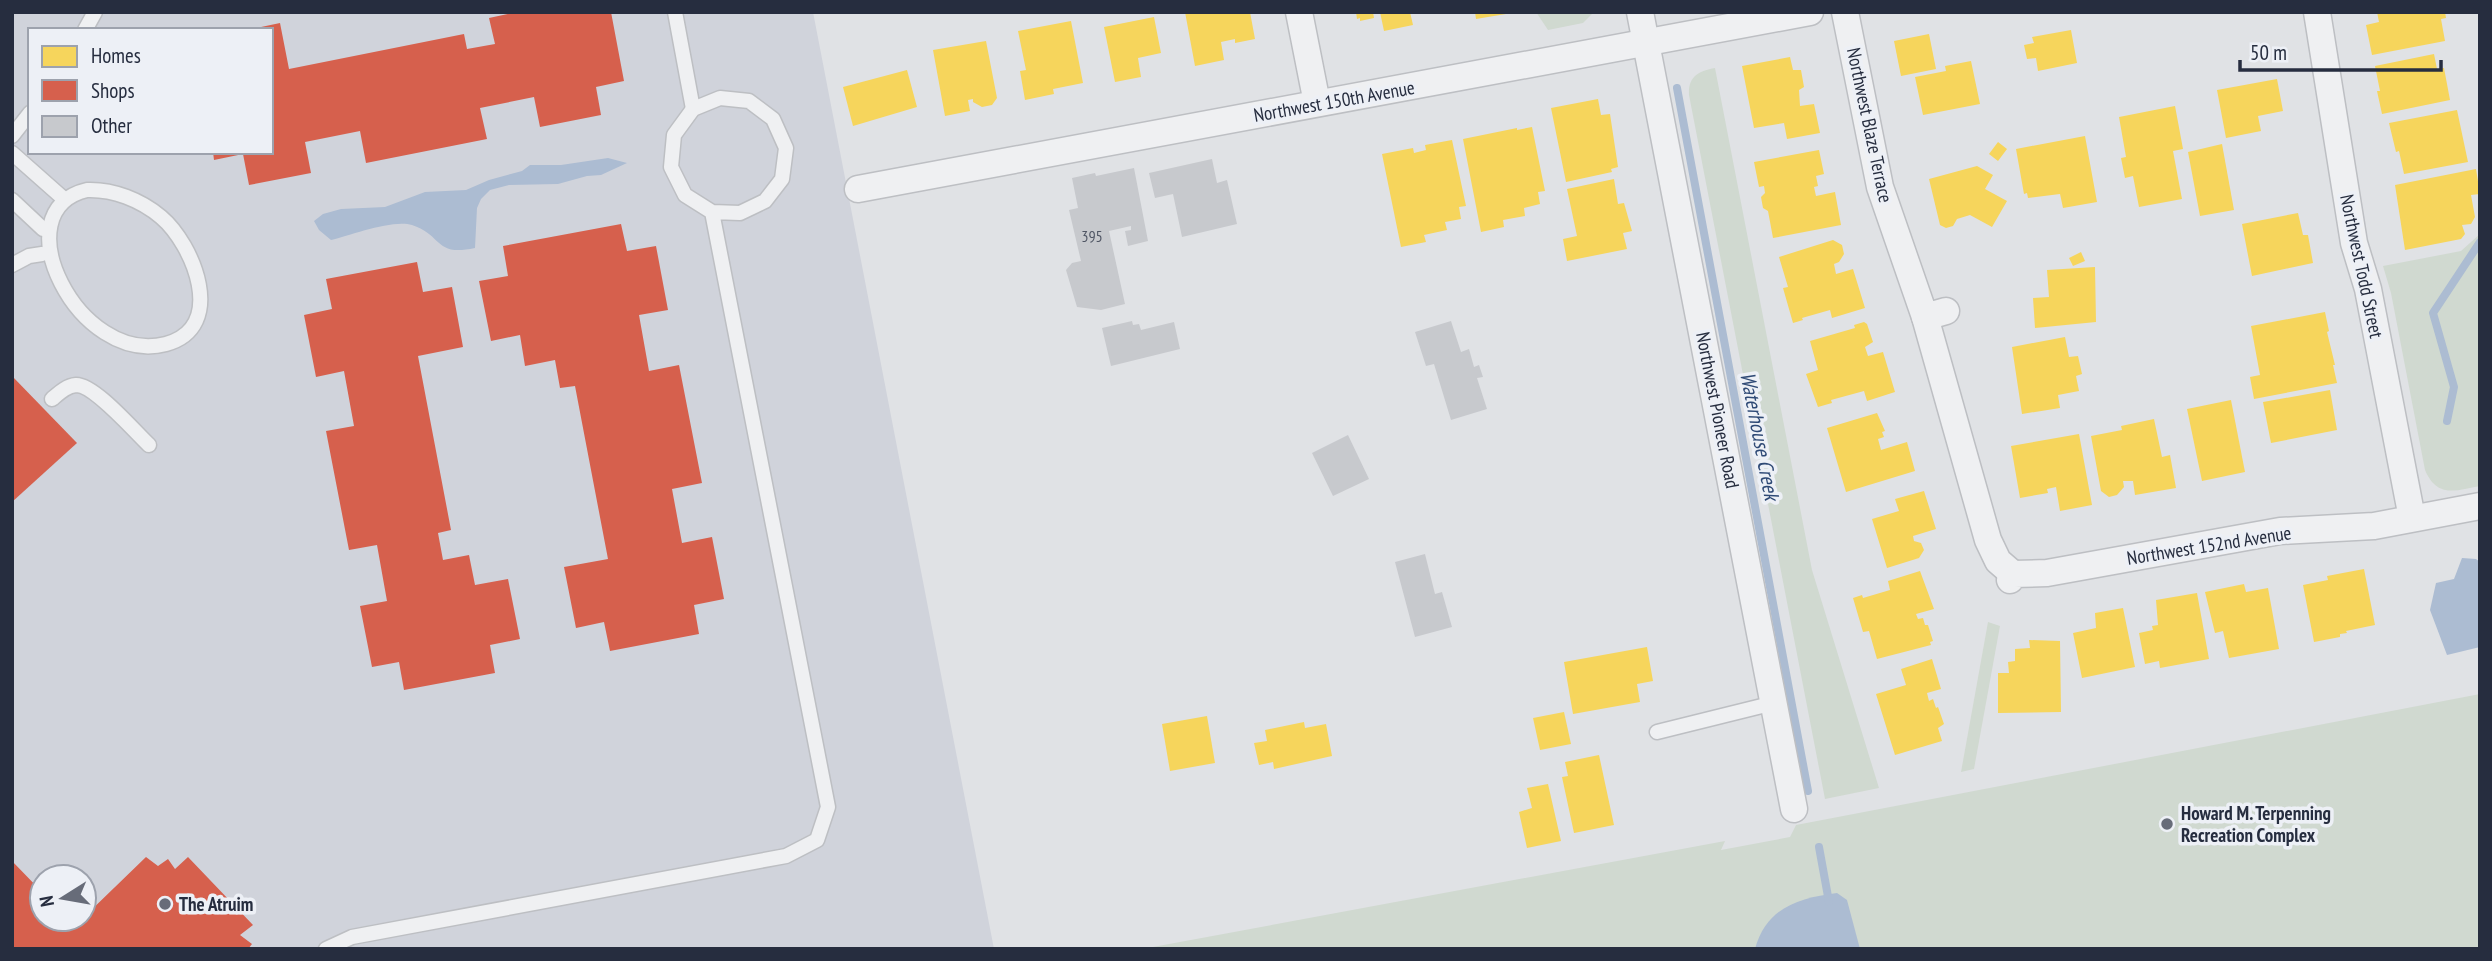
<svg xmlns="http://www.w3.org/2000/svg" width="2492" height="961" font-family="'PT Sans Narrow',sans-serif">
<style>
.built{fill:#d0d3db;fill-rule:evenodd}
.green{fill:#d0d9d0}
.water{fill:#acbcd2}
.homes{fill:#f6d55c}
.shops{fill:#d6604d}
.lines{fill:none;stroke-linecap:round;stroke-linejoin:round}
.stream{stroke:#acbcd2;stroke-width:8}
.building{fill:#c7c9cd}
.lane-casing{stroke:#bdbfc3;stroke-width:17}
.street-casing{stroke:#bdbfc3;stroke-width:29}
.lane{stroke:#eff0f2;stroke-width:14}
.street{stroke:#eff0f2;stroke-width:26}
.poi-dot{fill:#676c79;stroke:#edf0f6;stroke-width:2.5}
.labels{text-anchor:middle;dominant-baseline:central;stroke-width:7;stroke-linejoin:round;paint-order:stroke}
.number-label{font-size:16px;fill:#505664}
.street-label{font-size:19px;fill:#262d3f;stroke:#edf0f6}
.poi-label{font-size:19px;font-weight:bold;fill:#262d3f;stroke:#edf0f6;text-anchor:start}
.water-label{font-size:21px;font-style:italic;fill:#2e4975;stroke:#edf0f6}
</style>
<rect width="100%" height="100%" fill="#e0e2e5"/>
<path class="built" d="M12 12H813L994 949H12ZM30 30H271V152H30ZM42 877H84V919H42Z"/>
<g class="green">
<polygon points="1536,12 1594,12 1583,23 1548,30"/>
<path d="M1715 68 1812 570 1879 788 1825 799 1689 95C1688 77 1698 71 1715 68Z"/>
<path d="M2480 234V486C2455 491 2437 498 2425 470L2391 293 2383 266 2461 251Z"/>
<polygon points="1988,622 2000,626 1974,769 1961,772"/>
<polygon points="2480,694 2480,949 1142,949 1725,841 1721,850 1790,837 1796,825"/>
</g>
<g class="water">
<path d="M608 158 627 163 601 175 587 176 558 184 509 185 490 190 481 199 477 208 475 248C434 257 443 235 412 225 393 219 351 235 331 240L319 230 314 221 323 214 341 209 385 207 425 192 466 190 489 180 522 171 530 165H561Z"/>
<polygon points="2462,558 2476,559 2480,562 2480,647 2447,655 2430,610 2436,583 2454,579"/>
<path d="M1837 893 1847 900 1860 949H1755C1766 908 1798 898 1837 893Z"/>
</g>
<g class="homes">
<polygon points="1185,12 1250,12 1255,39 1235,43 1235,39 1221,42 1224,60 1195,66"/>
<polygon points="1356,12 1373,12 1374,18 1360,21 1360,18 1357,19"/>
<polygon points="1380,12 1410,12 1413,25 1384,31"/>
<polygon points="1475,12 1506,12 1506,14 1476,19"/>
<polygon points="2377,12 2445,12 2446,18 2441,19 2445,41 2372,55 2366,25 2379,22"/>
<polygon points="1154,17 1161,53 1138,58 1141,77 1115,82 1104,27"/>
<polygon points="1071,21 1083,83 1053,89 1054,94 1025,100 1020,71 1026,70 1018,31"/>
<polygon points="2071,30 2077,63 2038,71 2036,58 2027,59 2024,45 2034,43 2032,37"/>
<polygon points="1929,34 1936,69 1901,76 1894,41"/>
<polygon points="986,41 997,98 992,105 982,107 973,102 973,99 968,100 970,111 945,116 933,50"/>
<polygon points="2434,54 2437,69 2444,68 2450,100 2382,114 2377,91 2380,91 2375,66"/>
<polygon points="1790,57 1793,70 1801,70 1804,87 1799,90 1800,106 1814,104 1820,133 1787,139 1784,123 1754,128 1742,66"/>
<polygon points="1971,61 1980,104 1923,115 1915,77 1946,71 1945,66"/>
<polygon points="907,70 917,107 853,126 843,87"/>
<polygon points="2277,79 2283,111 2258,116 2261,131 2226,138 2217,90"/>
<polygon points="1598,99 1601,115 1610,114 1618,167 1611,169 1612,172 1566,182 1551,108"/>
<polygon points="2175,106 2183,149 2173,151 2182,199 2139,207 2133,176 2125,178 2121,158 2126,157 2119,117"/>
<polygon points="2457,110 2468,162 2404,174 2399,151 2396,152 2389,123"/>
<polygon points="1532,127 1545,191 1538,192 1540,204 1524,208 1525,216 1503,220 1504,227 1481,232 1463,139 1517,128 1517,130"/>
<polygon points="2085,136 2097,202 2063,208 2060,194 2028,198 2027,193 2024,194 2016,149"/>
<polygon points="1452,140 1466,206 1459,207 1461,219 1445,222 1447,230 1424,235 1426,242 1401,247 1382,154 1413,148 1414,153 1426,150 1425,145"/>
<polygon points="1998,142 2007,149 1998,161 1989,154"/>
<polygon points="2222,144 2234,210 2200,216 2188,152"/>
<polygon points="1819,150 1824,174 1816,176 1818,186 1814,187 1816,196 1835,192 1841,225 1773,238 1768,211 1763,208 1761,197 1765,193 1764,186 1759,187 1754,162"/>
<polygon points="1977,166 1993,175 1985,189 2007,201 1992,227 1970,215 1957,219 1953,226 1946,228 1940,225 1929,179"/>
<polygon points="2476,169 2480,194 2471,195 2475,217 2471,224 2462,225 2465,234 2461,239 2405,250 2395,185"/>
<polygon points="1614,179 1618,204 1624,203 1632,231 1623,233 1627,249 1567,261 1563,239 1577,236 1567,189"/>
<polygon points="2298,213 2303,235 2308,235 2313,263 2252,276 2242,224"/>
<polygon points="1833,240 1842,245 1844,254 1839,262 1834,264 1836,274 1853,269 1865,308 1832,318 1830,310 1802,318 1803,320 1793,323 1783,288 1788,287 1779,257"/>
<polygon points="2081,252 2085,261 2073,266 2069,258"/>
<polygon points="2095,267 2096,322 2035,328 2033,298 2049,297 2047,270"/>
<polygon points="2325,312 2329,331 2327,332 2335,365 2333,365 2337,383 2254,399 2250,377 2260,375 2251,326"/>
<polygon points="1864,322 1867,324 1873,342 1865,347 1868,356 1883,352 1895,392 1867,401 1864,391 1831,400 1832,403 1818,407 1806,374 1818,370 1810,341 1855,328 1854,325"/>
<polygon points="2065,337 2069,357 2078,356 2082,374 2076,376 2079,391 2058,395 2060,408 2022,414 2012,347"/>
<polygon points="2330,390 2337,430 2271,443 2263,402"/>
<polygon points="2231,400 2245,472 2202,481 2187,409"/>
<polygon points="1877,413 1885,431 1882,432 1884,437 1878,439 1881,450 1907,442 1915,471 1846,492 1827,428"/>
<polygon points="2154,419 2162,457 2170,455 2176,488 2135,495 2133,481 2123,481 2124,487 2117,495 2109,497 2101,491 2091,436 2122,430 2121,426"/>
<polygon points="2079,434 2092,505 2060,511 2056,487 2047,489 2048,493 2020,498 2011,446"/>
<polygon points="1924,491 1936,529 1913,536 1914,541 1921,543 1924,550 1919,558 1887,568 1872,519 1899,511 1895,499"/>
<polygon points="2364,569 2375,625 2346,631 2347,633 2340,634 2340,637 2314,642 2303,585 2328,580 2327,576"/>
<polygon points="1920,571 1934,609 1916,614 1918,619 1923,618 1925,625 1928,625 1933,641 1930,642 1931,645 1877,659 1869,631 1863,632 1853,598 1862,595 1863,598 1890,590 1888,581"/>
<polygon points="2244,584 2246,592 2268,588 2279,649 2229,658 2223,631 2215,633 2205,592"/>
<polygon points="2197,593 2209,659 2160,668 2159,661 2145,664 2139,633 2153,630 2152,626 2158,625 2156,600"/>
<polygon points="2123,608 2135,667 2082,678 2073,633 2096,628 2095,613"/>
<polygon points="2029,640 2060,641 2061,712 1998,713 1998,673 2009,673 2008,662 2015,661 2015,649 2030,648"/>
<polygon points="1647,647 1653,681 1637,684 1640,702 1573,714 1564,662"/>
<polygon points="1932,659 1941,689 1927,693 1929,701 1933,699 1936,708 1938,707 1944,724 1938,728 1942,741 1895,755 1876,694 1906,685 1901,669"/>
<polygon points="1564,712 1571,744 1540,750 1533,718"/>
<polygon points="1207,716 1215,763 1170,771 1162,724"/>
<polygon points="1304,722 1305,728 1326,724 1332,756 1274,769 1273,762 1259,765 1254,743 1267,741 1265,730"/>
<polygon points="1599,755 1614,825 1574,833 1562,777 1568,776 1565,762"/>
<polygon points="1548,784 1561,841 1527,848 1519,812 1532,808 1527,788"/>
</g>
<g class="shops">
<polygon points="517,12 611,12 624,81 596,87 601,115 540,127 534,97 480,108 487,139 366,163 360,131 305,142 311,173 249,185 243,154 214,160 213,152 271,152 271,30 251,29 280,23 289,69 464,34 467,49 495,44 489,18"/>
<polygon points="621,224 627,251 656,246 668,310 639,315 649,371 679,365 702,483 672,489 682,543 712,537 724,599 694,605 699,634 610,651 604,622 576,628 564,567 608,559 575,386 560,388 555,360 525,366 520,335 491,341 479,281 508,276 503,246"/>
<polygon points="417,262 423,292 452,287 463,347 418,356 451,530 438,533 443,560 469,555 475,585 508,579 520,639 490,645 495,673 404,690 399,662 372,667 360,606 387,601 377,545 349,550 326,431 354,426 344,371 316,377 304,315 332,309 326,279"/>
<polygon points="12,376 77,443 12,502"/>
<polygon points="146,857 158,866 168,859 175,869 188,857 253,925 240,935 252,944 248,949 12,949 12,861 42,892 42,919 69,919 75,925 84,919 84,917"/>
</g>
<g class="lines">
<g class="stream">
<polyline points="1677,88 1808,791"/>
<polyline points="2447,421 2454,387 2433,313 2480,242"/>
<polyline points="1819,847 1829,902"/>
</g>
</g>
<g class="building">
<polygon points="1212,159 1217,183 1227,180 1237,224 1182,237 1173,194 1155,198 1149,173"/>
<polygon points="1134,168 1148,241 1128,246 1125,231 1131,230 1131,226 1109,231 1125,304 1101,310 1077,307 1066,270 1072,263 1081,261 1069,210 1078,208 1072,178 1095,173 1096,176"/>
<polygon points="1132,321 1133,325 1139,324 1141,330 1174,322 1180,349 1111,366 1102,328"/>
<polygon points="1451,321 1461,352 1469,349 1474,367 1479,365 1483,377 1477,378 1487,409 1451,420 1434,364 1426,366 1415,332"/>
<polygon points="1348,435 1369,479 1333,496 1312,453"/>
<polygon points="1425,554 1435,594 1442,592 1452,627 1415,637 1395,562"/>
</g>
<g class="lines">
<defs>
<g id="lane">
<polyline points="675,12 693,109"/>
<polyline points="85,30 95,12"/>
<polyline points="12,136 30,113"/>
<polyline points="12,153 64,199"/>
<path d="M87 190C113 189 141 200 161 217 193 244 228 327 166 344 79 367 0 210 87 190Z"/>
<polyline points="12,200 43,229"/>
<polyline points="12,265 29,256 42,254"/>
<path d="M52 399C59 393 66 386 76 385 94 384 135 432 149 445"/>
<polyline points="1657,732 1774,703"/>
<polyline points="326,949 352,937 786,856 817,840 828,807 712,212 685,195 671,167 674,135 693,109 720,98 749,101 773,119 786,148 782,179 765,201 740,213 712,212"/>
</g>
<g id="street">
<polyline points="1299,12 1317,103"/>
<polyline points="1640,12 1794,809"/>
<polyline points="1845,12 1880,187 1925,317 1946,311"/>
<polyline points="2317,12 2354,243 2368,289 2412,518"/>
<polyline points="858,189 1810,12"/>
<polyline points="1925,317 1988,540 1998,561 2013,574"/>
<polyline points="2010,580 2013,574 2047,573 2280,531 2374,526 2480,506"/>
</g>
</defs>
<use href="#lane" class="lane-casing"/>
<use href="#street" class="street-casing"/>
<use href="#lane" class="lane"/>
<use href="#street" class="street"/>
</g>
<g class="poi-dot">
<circle cx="2167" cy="824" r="7"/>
<circle cx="165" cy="904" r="7"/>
</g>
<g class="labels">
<g class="number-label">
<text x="1092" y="236">395</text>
</g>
<g class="street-label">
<text transform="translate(1334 101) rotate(-10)">Northwest 150th Avenue</text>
<text transform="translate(1870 125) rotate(78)">Northwest Blaze Terrace</text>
<text transform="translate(2362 266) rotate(78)">Northwest Todd Street</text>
<text transform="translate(1718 410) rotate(79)">Northwest Pioneer Road</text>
<text transform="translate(2209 545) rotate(-9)">Northwest 152nd Avenue</text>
</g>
<g class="poi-label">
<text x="2181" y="813">Howard M. Terpenning<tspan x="2181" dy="22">Recreation Complex</tspan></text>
<text x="179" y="904">The Atruim</text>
</g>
<g class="water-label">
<text transform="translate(1760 436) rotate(79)">Waterhouse Creek</text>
</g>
</g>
<rect width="2492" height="961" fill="none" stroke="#262d3f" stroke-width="28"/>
<rect x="28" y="28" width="245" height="126" fill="#edf0f6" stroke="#9da2ad" stroke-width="2"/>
<rect x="42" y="46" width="35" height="21" fill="#f6d55c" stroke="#9da2ad" stroke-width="2"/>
<text x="91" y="63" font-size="21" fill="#262d3f">Homes</text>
<rect x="42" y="80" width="35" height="21" fill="#d6604d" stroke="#9da2ad" stroke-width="2"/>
<text x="91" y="98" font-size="21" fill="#262d3f">Shops</text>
<rect x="42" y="116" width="35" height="21" fill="#c7c9cd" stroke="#9da2ad" stroke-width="2"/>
<text x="91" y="133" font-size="21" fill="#262d3f">Other</text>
<g transform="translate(63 898) rotate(259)"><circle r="33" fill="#edf0f6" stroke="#9da2ad" stroke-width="2"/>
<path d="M0-5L12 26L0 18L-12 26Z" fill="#676c79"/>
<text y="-10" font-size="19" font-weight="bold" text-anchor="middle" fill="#262d3f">N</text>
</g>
<path d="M2240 60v10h201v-10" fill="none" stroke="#262d3f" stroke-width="3.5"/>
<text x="2250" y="60" font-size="21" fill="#262d3f" stroke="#edf0f6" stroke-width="5" paint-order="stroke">50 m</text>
</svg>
